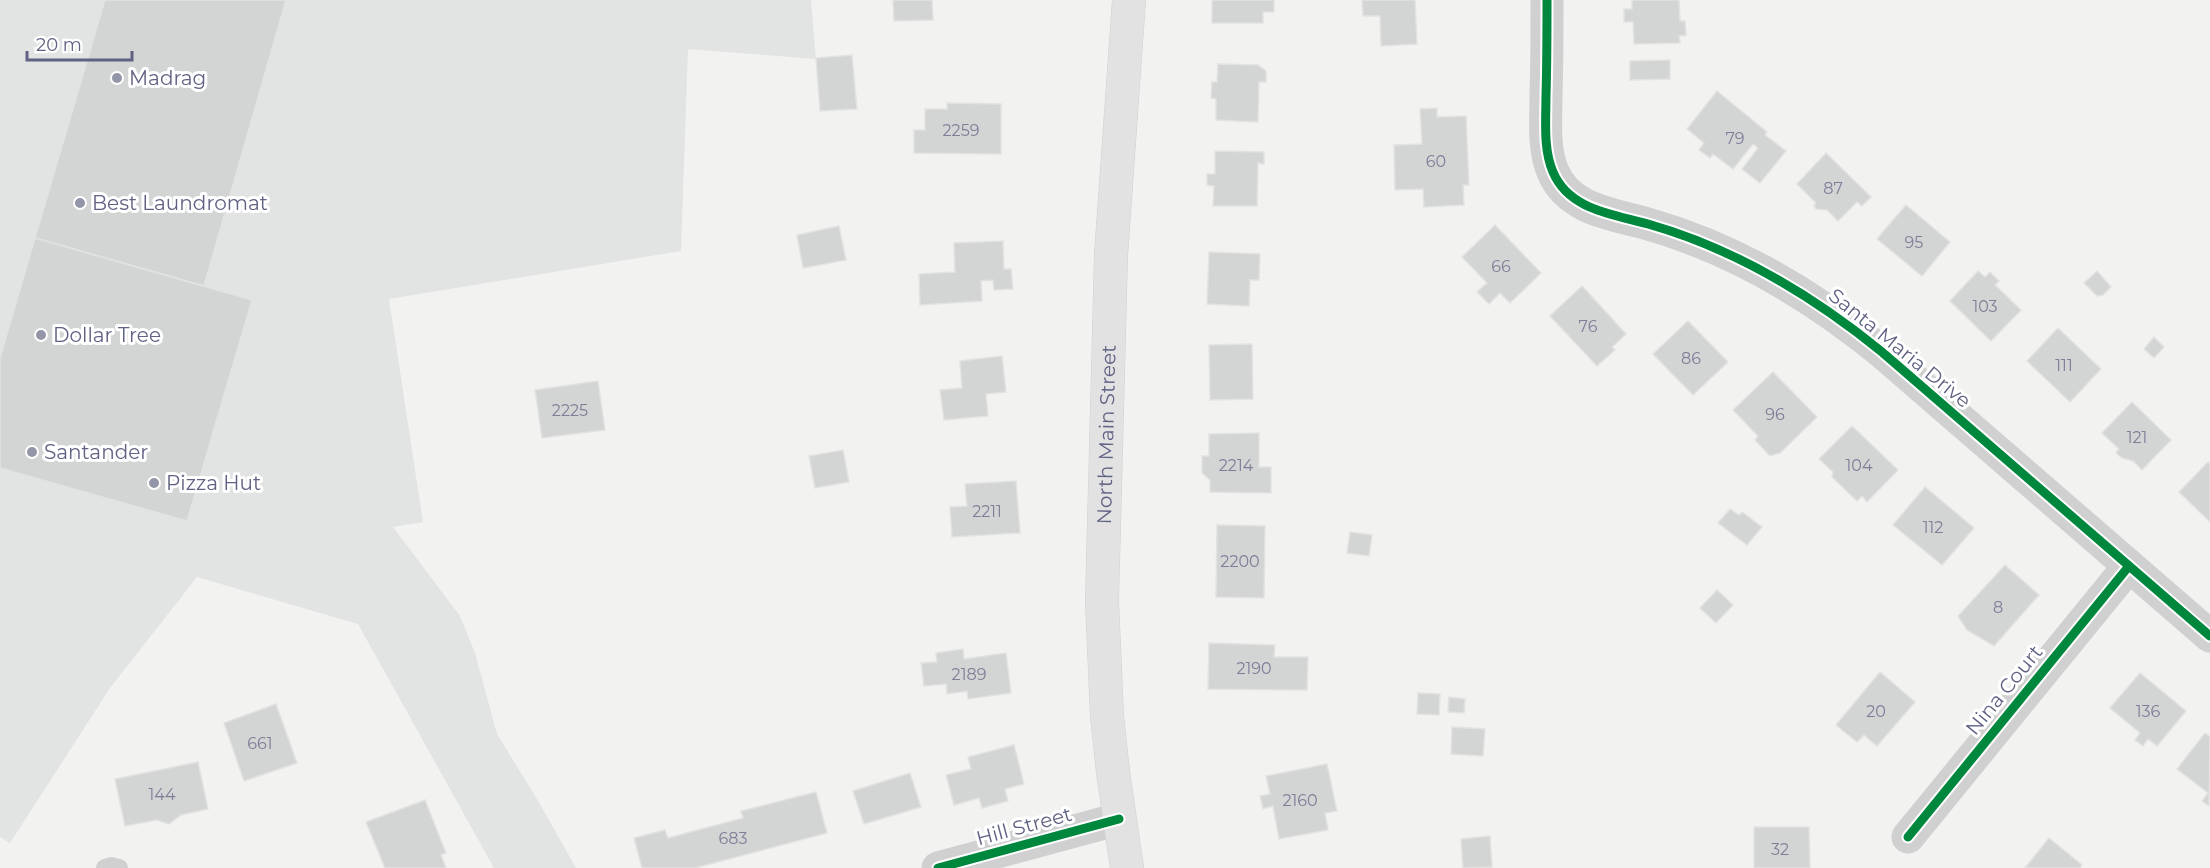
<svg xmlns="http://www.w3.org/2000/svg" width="2210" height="868" font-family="Montserrat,sans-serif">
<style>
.built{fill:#e2e3e3}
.building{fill:#d3d4d4;stroke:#e2e2e1;stroke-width:1.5}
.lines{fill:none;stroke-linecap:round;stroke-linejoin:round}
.secondary-casing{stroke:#d1d1d3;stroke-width:34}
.service{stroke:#d0d0d1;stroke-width:18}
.minor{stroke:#d0d0d1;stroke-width:33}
.secondary{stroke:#e2e2e3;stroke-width:33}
.cycleway-casing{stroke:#fff;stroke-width:13}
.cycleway{stroke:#00873e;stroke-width:9}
.poi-dot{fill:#9395a9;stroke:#fff;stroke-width:2}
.labels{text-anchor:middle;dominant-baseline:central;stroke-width:6;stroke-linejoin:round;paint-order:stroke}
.number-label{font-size:16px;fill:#7d7e97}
.poi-label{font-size:20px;fill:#606283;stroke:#fff;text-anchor:start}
.street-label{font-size:20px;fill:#606283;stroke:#fff}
</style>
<rect width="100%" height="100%" fill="#f2f3f0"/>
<polygon class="built" points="0,0 811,0 816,59 688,49 681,251 389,299 423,522 393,527 460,616 475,653 497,734 537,799 576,868 494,868 358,624 197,577 110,688 10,843 0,837"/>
<g class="building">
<polygon points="105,0 286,0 204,286 35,238"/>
<polygon points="893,0 932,0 933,20 894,21"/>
<polygon points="1212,0 1274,0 1274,12 1263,12 1263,23 1212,23"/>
<polygon points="1362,0 1415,0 1417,44 1381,46 1380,16 1363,16"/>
<polygon points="1632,0 1679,0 1680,21 1685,21 1686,35 1679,36 1680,43 1634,44 1633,22 1624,22 1624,9 1632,9"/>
<polygon points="852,55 857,109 820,111 816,58"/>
<polygon points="1670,60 1670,79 1630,80 1630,61"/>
<polygon points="1218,64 1258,65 1266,71 1266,82 1259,82 1258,122 1216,120 1216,99 1211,98 1212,82 1217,82"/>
<polygon points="1717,91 1767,132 1765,135 1786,151 1760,183 1742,169 1758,148 1753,144 1733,169 1713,154 1710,158 1699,150 1704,143 1687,129"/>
<polygon points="947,103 1001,104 1001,154 914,153 914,130 925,130 925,109 947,109"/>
<polygon points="1437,108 1437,117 1466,116 1469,185 1463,185 1464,205 1424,207 1423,189 1395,190 1394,145 1422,144 1420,109"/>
<polygon points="1215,151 1264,152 1264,164 1258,163 1257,206 1213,206 1214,186 1207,185 1207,174 1215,174"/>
<polygon points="1826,153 1871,197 1862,206 1857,202 1838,221 1827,210 1816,209 1814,206 1816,203 1797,184"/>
<polygon points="1906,205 1950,242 1922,276 1877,239"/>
<polygon points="1495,225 1541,273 1510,303 1500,293 1489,304 1477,292 1487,283 1462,257"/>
<polygon points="839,226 846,260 803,268 797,235"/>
<polygon points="35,238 252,300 187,521 0,468 0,358"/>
<polygon points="1003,241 1004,269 1011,269 1013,289 994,290 993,280 981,281 982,301 920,305 919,274 955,272 954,243"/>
<polygon points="1209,252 1260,254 1259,280 1250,280 1249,306 1207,304"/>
<polygon points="1978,271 1985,277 1990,272 1999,281 1995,285 2021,310 1991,341 1950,301"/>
<polygon points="2097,271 2111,287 2103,295 2097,296 2084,283"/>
<polygon points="1582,286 1626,334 1612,347 1615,350 1597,366 1550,316"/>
<polygon points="1688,321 1728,362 1693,395 1653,354"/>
<polygon points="2058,328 2101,369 2070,402 2027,361"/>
<polygon points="2154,337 2164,347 2154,358 2144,349"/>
<polygon points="1252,344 1253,399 1210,400 1209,345"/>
<polygon points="1002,356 1006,392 986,394 988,416 944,420 940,390 962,388 960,361"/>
<polygon points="1773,372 1817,417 1780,453 1770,456 1755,440 1758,436 1733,410"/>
<polygon points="598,381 605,430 542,438 535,390"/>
<polygon points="2132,402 2171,440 2142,470 2133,461 2122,458 2116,453 2119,449 2102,433"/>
<polygon points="1852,426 1898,470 1867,502 1862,496 1857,501 1832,477 1833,472 1819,459"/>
<polygon points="1259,433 1259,467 1271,467 1271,493 1210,492 1210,480 1202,473 1202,456 1209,456 1209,434"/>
<polygon points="843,450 849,482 815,488 809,456"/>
<polygon points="2208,462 2210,464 2210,522 2179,492"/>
<polygon points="1016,481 1020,533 952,537 950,507 967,506 965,484"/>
<polygon points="1925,487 1974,528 1942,565 1893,525"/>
<polygon points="1730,509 1739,515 1742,512 1762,527 1747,545 1718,523"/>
<polygon points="1217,525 1265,526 1264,598 1216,597"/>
<polygon points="1350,532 1372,535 1369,556 1347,553"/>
<polygon points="2005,565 2039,595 1994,646 1967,630 1958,616"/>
<polygon points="1717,590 1733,605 1716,623 1700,608"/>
<polygon points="1209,643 1275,645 1274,657 1308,657 1307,690 1208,689"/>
<polygon points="963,649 964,659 1006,653 1011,693 968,699 967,691 947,694 946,684 924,686 921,663 937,662 936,653"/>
<polygon points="1880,672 1915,702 1877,746 1864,735 1857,742 1836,725"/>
<polygon points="2140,673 2186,711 2157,746 2148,739 2143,746 2135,740 2140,733 2110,708"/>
<polygon points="1418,693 1440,694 1439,715 1417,714"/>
<polygon points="1449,697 1465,699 1464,713 1448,712"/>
<polygon points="276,704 297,763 244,781 224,723"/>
<polygon points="1452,727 1485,729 1483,756 1451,754"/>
<polygon points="2205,733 2210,737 2209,806 2202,801 2208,793 2177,769"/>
<polygon points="1014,745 1024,784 1005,789 1008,801 982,808 979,798 954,805 946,775 971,769 968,757"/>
<polygon points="198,762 208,809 181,815 169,824 157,820 125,826 115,779"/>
<polygon points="1327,764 1337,811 1325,813 1328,830 1279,839 1273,806 1263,809 1260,796 1270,794 1266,776"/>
<polygon points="910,773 921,807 864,824 853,791"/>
<polygon points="816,792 827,833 695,868 642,868 634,838 665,830 668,838 743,818 741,811"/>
<polygon points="425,800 446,853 441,855 446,868 385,868 366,822"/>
<polygon points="1754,827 1809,827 1810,868 1754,868"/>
<polygon points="1490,836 1492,867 1463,868 1461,839"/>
<polygon points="2049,838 2082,865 2080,868 2025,868"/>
</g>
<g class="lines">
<defs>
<g id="secondary">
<path id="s1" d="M1127 868 1113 772 1107 716 1102 601 1111 255 1129 0"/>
</g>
</defs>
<use href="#secondary" class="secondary-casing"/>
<polyline class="service" points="105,868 111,866 119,868"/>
<g class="minor">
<path d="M1547 0C1547 32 1547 64 1546 95 1546 120 1543 149 1553 172 1569 210 1613 214 1648 224 1736 249 1812 295 1882 352L2210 636"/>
<polyline points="1908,837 2129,566"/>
<polyline points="938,868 1119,819"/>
</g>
<use href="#secondary" class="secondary"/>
<defs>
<g id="cycleway">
<path d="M1547 0C1547 32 1547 64 1546 95 1546 120 1543 149 1553 172 1569 210 1613 214 1648 224 1736 249 1812 295 1882 352L2210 636"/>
<polyline points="1908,837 2129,566"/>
<polyline points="938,868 1119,819"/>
</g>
</defs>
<use href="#cycleway" class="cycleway-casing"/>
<use href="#cycleway" class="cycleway"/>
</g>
<g class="poi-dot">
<circle cx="117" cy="78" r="6"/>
<circle cx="80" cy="203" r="6"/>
<circle cx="41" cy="335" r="6"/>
<circle cx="32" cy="452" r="6"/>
<circle cx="154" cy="483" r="6"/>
</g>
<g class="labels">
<g class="number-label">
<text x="961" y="130">2259</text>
<text x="1735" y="138">79</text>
<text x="1436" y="161">60</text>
<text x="1833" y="188">87</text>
<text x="1914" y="242">95</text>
<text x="1501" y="266">66</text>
<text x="1985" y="306">103</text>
<text x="1588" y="326">76</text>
<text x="1691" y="358">86</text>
<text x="2064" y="365">111</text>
<text x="570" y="410">2225</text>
<text x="1775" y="414">96</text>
<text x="2137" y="437">121</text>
<text x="1236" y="465">2214</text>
<text x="1859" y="465">104</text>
<text x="987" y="511">2211</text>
<text x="1933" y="527">112</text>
<text x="1240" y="561">2200</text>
<text x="1998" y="607">8</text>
<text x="1254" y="668">2190</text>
<text x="969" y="674">2189</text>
<text x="1876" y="711">20</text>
<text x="2148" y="711">136</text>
<text x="260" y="743">661</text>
<text x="162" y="794">144</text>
<text x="1300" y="800">2160</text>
<text x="733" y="838">683</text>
<text x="1780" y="849">32</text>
</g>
<g class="poi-label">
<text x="129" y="78">Madrag</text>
<text x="92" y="203">Best Laundromat</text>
<text x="53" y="335">Dollar Tree</text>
<text x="44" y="452">Santander</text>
<text x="166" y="483">Pizza Hut</text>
</g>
<g class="street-label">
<text transform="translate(1900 348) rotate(39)">Santa Maria Drive</text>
<text stroke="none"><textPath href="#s1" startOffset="435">North Main Street</textPath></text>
<text transform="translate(2004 690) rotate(-51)">Nina Court</text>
<text transform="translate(1024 826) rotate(-15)">Hill Street</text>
</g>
</g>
<path d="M27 51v9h105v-9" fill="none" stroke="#606283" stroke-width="3"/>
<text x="36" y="51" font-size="18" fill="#606283" stroke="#ffffff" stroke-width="4.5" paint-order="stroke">20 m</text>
</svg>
